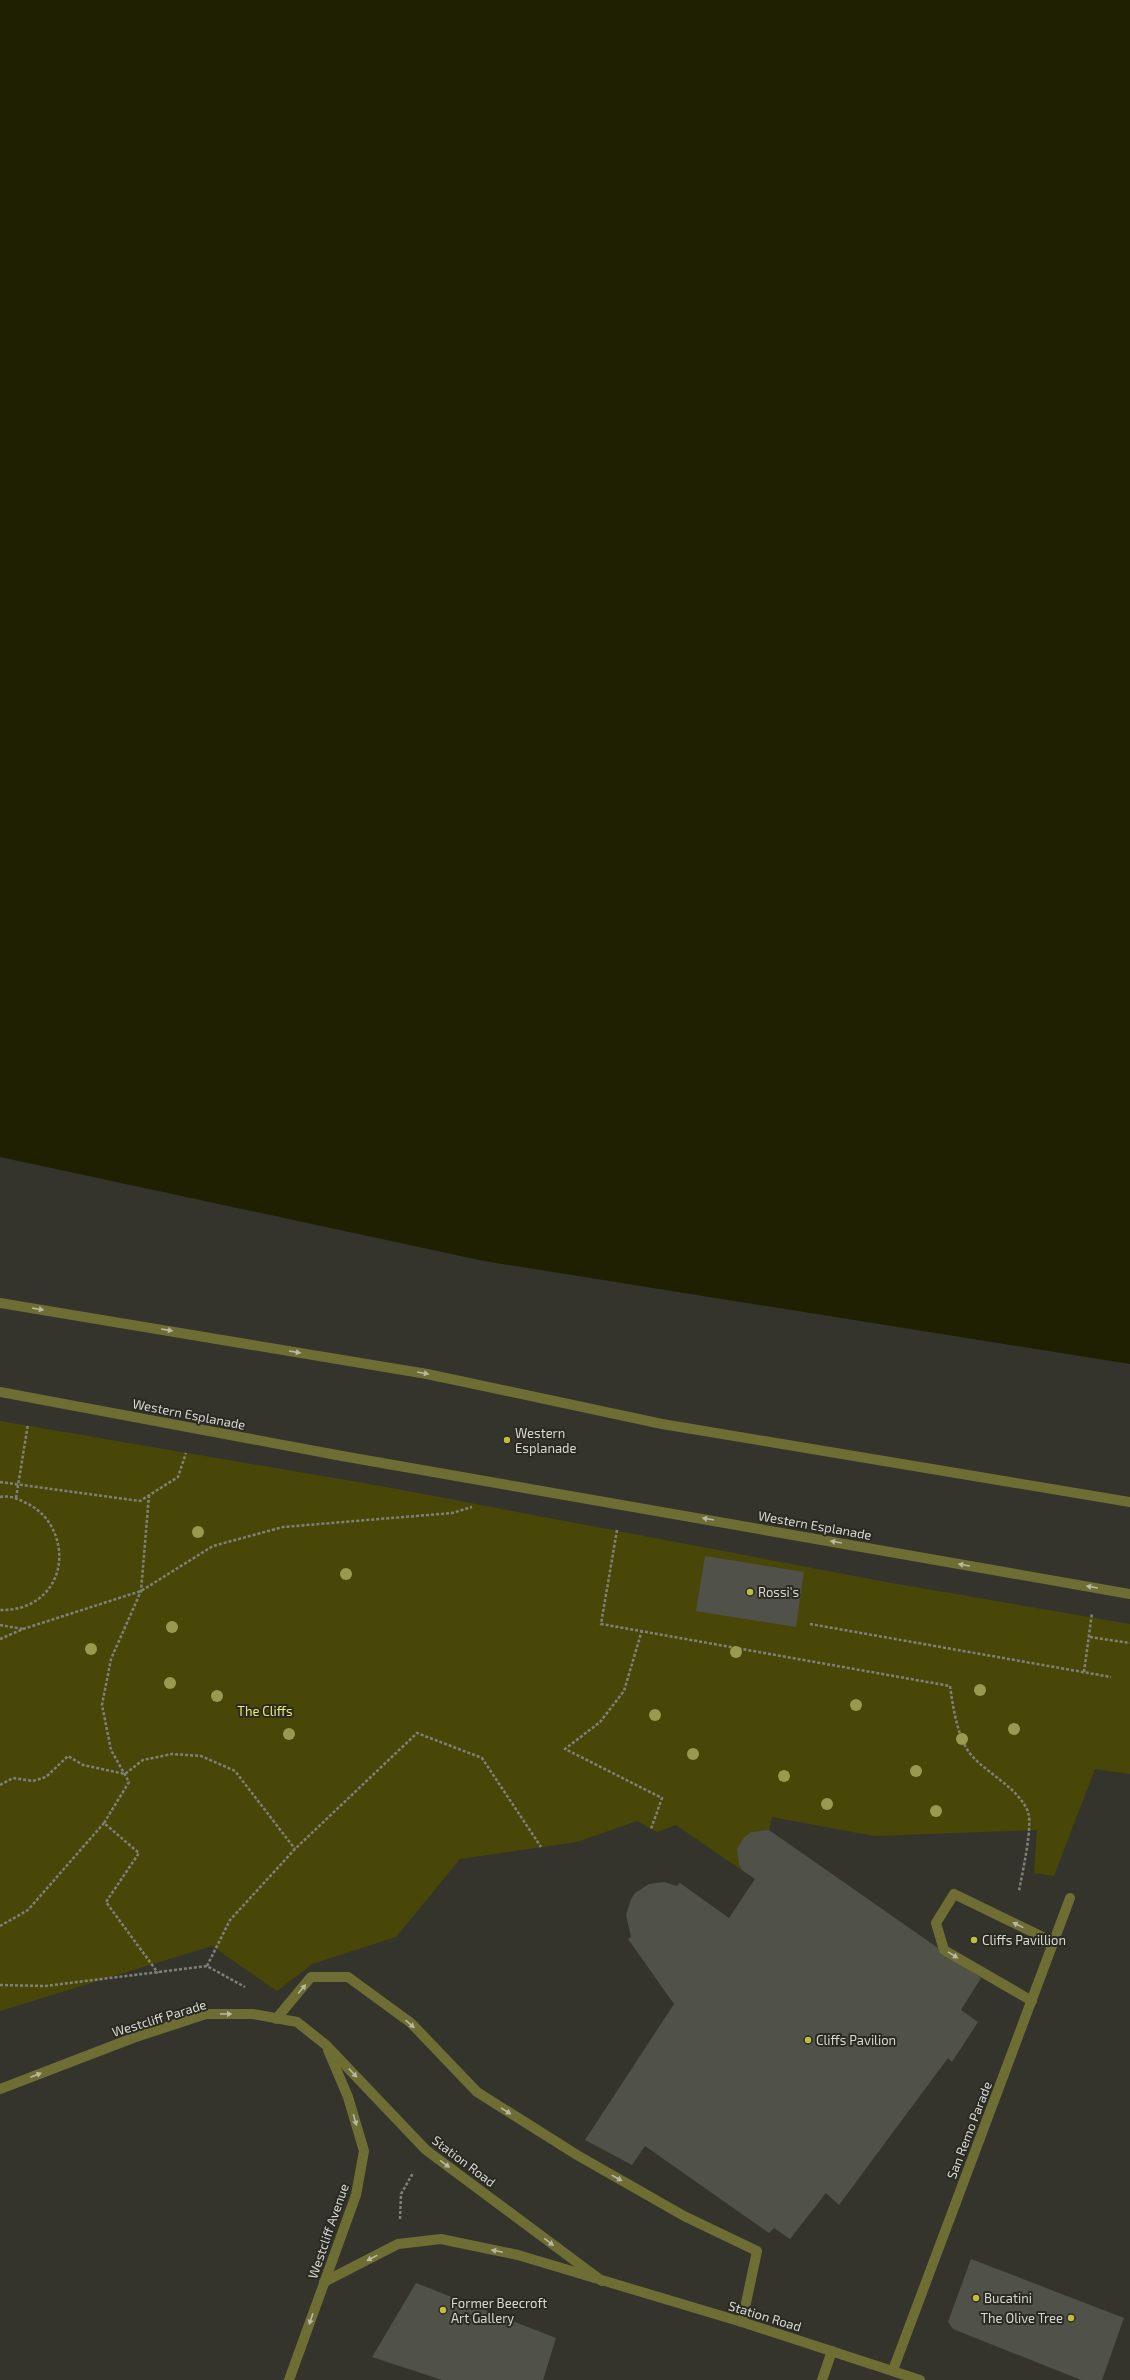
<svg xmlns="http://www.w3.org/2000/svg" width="1130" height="2380" font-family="'Exo 2',sans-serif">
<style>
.green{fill:#484708}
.water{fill:#1f1f02}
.building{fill:#505149}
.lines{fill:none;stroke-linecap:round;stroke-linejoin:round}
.path{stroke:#80807a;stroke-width:2.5;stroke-dasharray:3 2;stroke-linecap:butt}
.minor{stroke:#6e6e34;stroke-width:10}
.tree{fill:#9a9951}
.oneway{fill:#b8b8a4}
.poi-dot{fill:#c0be41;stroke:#2a2a23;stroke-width:1.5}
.labels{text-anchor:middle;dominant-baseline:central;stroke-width:4;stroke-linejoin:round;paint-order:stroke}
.street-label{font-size:13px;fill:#d8d8d4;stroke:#2a2a23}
.poi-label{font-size:13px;fill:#d8d8d4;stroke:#2a2a23;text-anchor:start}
.park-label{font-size:13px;fill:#edec6e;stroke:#2a2a23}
</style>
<rect width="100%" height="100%" fill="#34342d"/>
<path class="green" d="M0 1421 381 1486 886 1582 1130 1624V1774L1095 1769 1054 1876 1034 1873 1037 1830 874 1836 772 1817 769 1830C743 1831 730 1846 743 1871L676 1825 657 1832 637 1821 577 1842 460 1859 396 1937 312 1964 277 1991 212 1946 0 2011Z"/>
<polygon class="water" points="0,0 1130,0 1130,1364 484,1261 0,1157"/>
<g class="building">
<polygon points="705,1556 804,1572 796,1627 696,1611"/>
<polygon points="769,1830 981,1978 961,2010 978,2022 952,2062 948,2058 839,2205 826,2193 790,2239 774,2228 769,2233 645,2146 632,2165 585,2140 674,2004 628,1939 631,1937 626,1915 631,1899 635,1893 649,1884 664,1882 677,1886 680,1883 729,1918 755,1879 743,1871 739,1864 737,1849 744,1837 752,1832"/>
<polygon points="971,2259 1124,2318 1102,2380 1081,2380 953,2329 948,2322"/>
<polygon points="416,2283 556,2338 543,2380 442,2380 372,2357"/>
</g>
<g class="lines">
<g class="path">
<polyline points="0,1482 140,1501 178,1477 186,1453"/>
<polyline points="149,1495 141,1591 111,1659 102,1705 111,1750 129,1782 104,1823 139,1853 106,1902 158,1973"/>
<path d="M0 1497C10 1495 18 1499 26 1503 66 1521 73 1583 30 1604 20 1609 10 1610 0 1610"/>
<polyline points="16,1498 28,1424"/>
<path d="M617 1530 601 1624 950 1686C953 1707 958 1743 974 1758 990 1775 1019 1789 1028 1812 1033 1827 1022 1874 1019 1891"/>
<polyline points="810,1624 1111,1677"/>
<polyline points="0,1625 23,1629"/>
<polyline points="642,1630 624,1691 600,1722 565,1749 662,1798 651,1829"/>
<polyline points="1090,1637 1130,1643"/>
<polyline points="0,1639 23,1629 141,1591 213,1546 283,1527 452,1513 472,1507"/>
<polyline points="1084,1672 1092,1613"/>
<polyline points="0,1785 13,1778 33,1781 46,1777 68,1756 83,1765 125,1774 143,1760 172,1754 201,1756 235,1771 295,1849"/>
<polyline points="0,1926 28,1910 104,1823"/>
<polyline points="207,1966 230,1920 295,1849 417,1733 482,1758 541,1847"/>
<polyline points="0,1985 45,1986 207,1966 245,1987"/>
<polyline points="400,2219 401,2194 413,2173"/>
</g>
<g class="minor">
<polyline points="0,1303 427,1374 662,1424 1130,1502"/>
<polyline points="0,1392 342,1456 1130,1594"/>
<polyline points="1032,2001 944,1950 936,1923 954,1894 1053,1942"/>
<polyline points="276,2019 311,1977 348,1977 411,2023 477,2092 577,2155 684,2216 757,2251 742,2322"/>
<polyline points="0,2089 133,2038 206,2014 253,2014 297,2022 326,2045 426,2150 602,2281"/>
<polyline points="324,2282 398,2244 441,2239 518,2255 742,2322 920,2380"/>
<polyline points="893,2370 1070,1898"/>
<polyline points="289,2380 356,2195 364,2151 348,2097 328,2050"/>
<polyline points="822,2380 832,2351"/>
</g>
</g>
<g class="tree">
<circle cx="198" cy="1532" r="6"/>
<circle cx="346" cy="1574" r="6"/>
<circle cx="172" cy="1627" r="6"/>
<circle cx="91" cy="1649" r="6"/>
<circle cx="736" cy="1652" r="6"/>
<circle cx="170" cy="1683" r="6"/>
<circle cx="980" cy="1690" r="6"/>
<circle cx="217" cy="1696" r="6"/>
<circle cx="856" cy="1705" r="6"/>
<circle cx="655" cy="1715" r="6"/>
<circle cx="1014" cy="1729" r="6"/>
<circle cx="289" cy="1734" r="6"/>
<circle cx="962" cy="1739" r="6"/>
<circle cx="693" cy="1754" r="6"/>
<circle cx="916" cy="1771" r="6"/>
<circle cx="784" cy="1776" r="6"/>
<circle cx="827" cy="1804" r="6"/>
<circle cx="936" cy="1811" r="6"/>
</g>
<defs><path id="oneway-solid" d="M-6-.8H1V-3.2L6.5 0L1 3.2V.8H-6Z"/></defs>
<g class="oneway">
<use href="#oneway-solid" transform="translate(38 1309) rotate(10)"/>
<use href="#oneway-solid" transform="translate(167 1330) rotate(9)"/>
<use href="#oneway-solid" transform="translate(295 1352) rotate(9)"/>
<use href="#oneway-solid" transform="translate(423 1373) rotate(10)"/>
<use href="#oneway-solid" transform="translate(708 1519) rotate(-170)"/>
<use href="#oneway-solid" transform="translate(836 1542) rotate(-170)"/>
<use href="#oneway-solid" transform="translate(964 1565) rotate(-170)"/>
<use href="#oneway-solid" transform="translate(1092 1587) rotate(-170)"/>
<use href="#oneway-solid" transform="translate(1018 1925) rotate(-154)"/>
<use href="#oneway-solid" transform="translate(953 1955) rotate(32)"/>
<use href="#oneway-solid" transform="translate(302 1989) rotate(-50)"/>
<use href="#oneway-solid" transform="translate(226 2014)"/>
<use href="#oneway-solid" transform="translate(410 2024) rotate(41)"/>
<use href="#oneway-solid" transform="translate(353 2073) rotate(47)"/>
<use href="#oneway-solid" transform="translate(36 2075) rotate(-21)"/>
<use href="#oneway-solid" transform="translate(506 2111) rotate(32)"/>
<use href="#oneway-solid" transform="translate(355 2120) rotate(74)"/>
<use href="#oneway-solid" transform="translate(445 2164) rotate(36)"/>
<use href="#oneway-solid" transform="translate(617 2178) rotate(29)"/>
<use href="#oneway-solid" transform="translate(549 2242) rotate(37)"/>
<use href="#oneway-solid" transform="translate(497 2251) rotate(-168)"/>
<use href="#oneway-solid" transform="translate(372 2258) rotate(153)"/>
<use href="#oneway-solid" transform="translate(311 2319) rotate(109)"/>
</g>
<g class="poi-dot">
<circle cx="507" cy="1440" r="4"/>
<circle cx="750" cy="1592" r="4"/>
<circle cx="974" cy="1940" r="4"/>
<circle cx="808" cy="2040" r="4"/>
<circle cx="976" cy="2298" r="4"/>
<circle cx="443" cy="2310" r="4"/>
<circle cx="1071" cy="2318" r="4"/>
</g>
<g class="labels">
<g class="street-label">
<text transform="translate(189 1414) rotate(11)">Western Esplanade</text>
<text transform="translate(815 1525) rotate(10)">Western Esplanade</text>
<text transform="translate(159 2018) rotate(-17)">Westcliff Parade</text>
<text transform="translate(969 2130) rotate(-69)">San Remo Parade</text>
<text transform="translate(464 2161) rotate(37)">Station Road</text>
<text transform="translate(328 2231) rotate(-71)">Westcliff Avenue</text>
<text transform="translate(765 2316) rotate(17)">Station Road</text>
</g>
<g class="poi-label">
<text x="515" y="1433">Western<tspan x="515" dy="15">Esplanade</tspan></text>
<text x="758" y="1592">Rossi's</text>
<text x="982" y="1940">Cliffs Pavillion</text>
<text x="816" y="2040">Cliffs Pavilion</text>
<text x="984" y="2298">Bucatini</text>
<text x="451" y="2303">Former Beecroft<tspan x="451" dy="15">Art Gallery</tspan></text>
<text x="1063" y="2318" text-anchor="end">The Olive Tree</text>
</g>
<g class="park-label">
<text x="265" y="1711">The Cliffs</text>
</g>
</g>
</svg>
